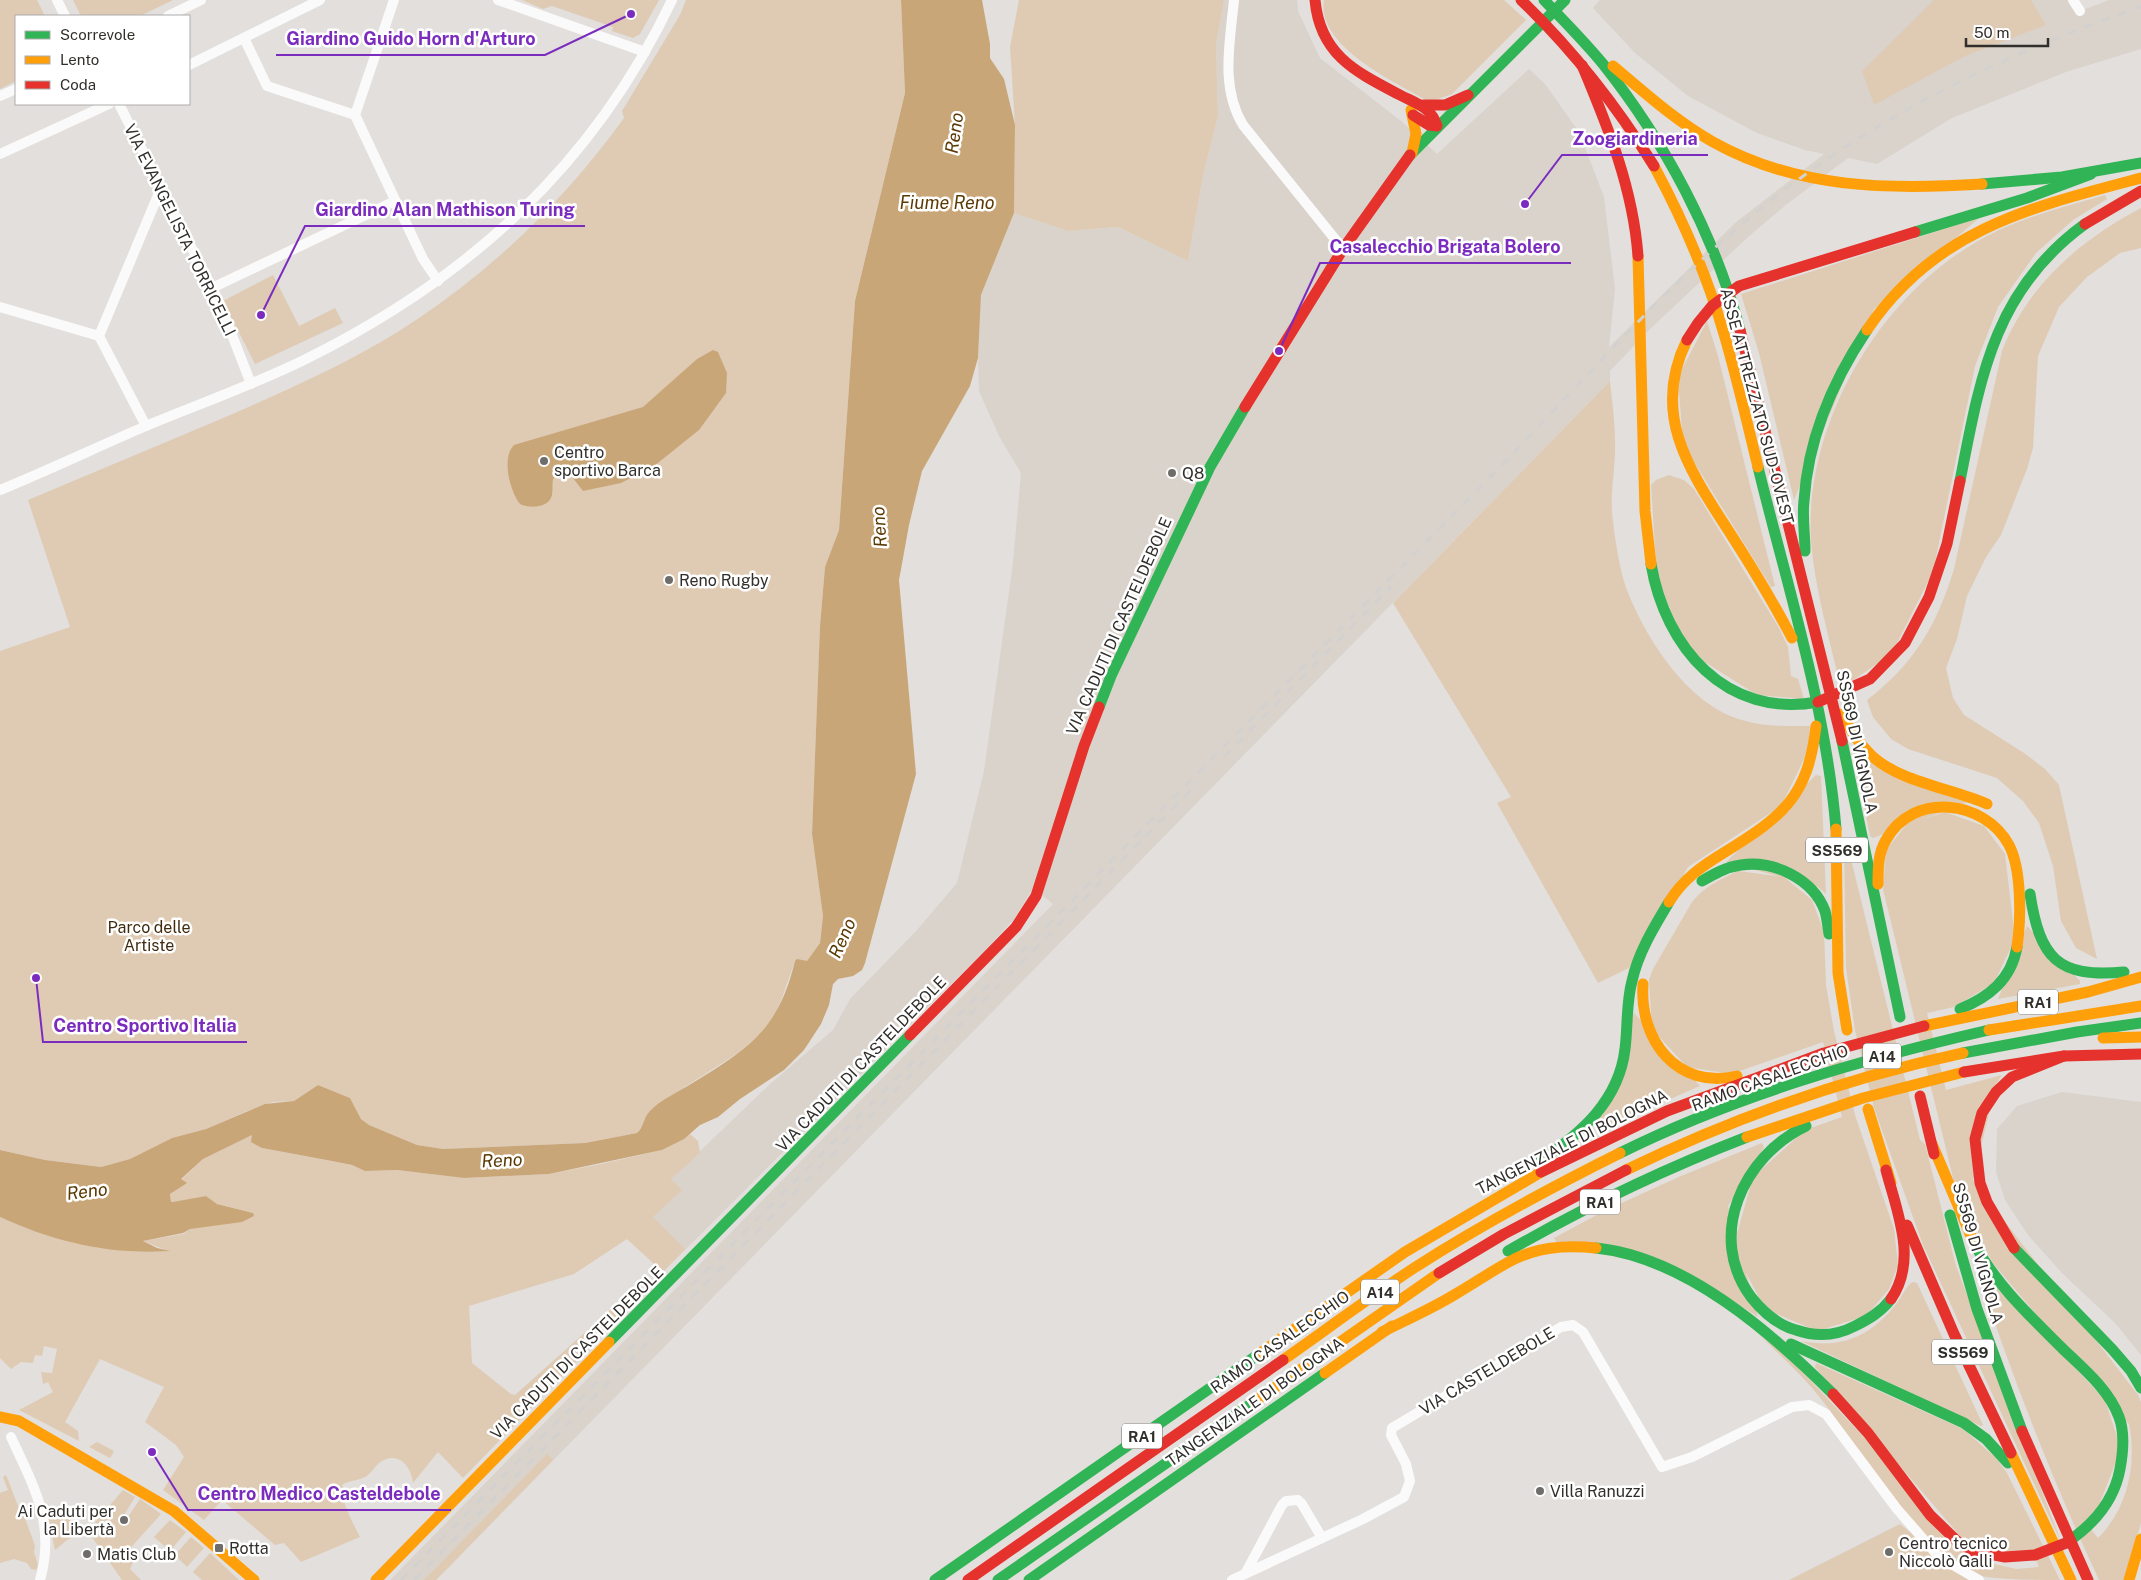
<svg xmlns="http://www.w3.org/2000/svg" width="2141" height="1580" font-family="'Public Sans',sans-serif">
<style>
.built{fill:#dad3cb}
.green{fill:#dfcbb4}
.water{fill:#c9a678}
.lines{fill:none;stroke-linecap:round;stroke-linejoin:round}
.street{stroke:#fbfafa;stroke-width:10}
.fast{stroke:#30b455;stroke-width:11}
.slow{stroke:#ff9f0a;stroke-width:11}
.jam{stroke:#e5322d;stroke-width:11}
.rail{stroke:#d2d1d0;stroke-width:3;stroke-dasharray:9 9;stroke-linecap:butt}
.poi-dot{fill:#6f6d6a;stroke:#fff;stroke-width:2}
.labels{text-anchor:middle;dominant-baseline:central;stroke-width:5;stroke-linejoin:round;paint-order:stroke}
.shield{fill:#fff;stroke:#6f6d6b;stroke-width:1}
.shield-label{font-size:15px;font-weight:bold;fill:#312f2c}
.street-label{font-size:16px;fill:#312f2c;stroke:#fff}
.poi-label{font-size:16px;fill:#312f2c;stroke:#fff;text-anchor:start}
.park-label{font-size:16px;fill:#402b0f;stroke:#fff}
.water-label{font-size:18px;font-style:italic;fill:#5b3903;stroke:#fff}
.leader{fill:none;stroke:#7b2cbf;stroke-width:2}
.callout-dot{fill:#7b2cbf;stroke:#fff;stroke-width:2}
.callout-label{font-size:18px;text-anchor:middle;font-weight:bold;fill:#7b2cbf;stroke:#fff;stroke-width:5;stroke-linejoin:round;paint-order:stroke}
</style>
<rect width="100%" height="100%" fill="#e2dfdc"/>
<g class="built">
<polygon points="1224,0 1297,0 1298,11 1320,58 1401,121 1437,154 1529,69 1545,84 1579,132 1604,197 1615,289 1609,347 1735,223 1824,154 1805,150 1757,133 1688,96 1635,53 1593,8 1600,0 2073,0 2080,11 2109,0 2141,0 2141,49 2066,72 1952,118 1877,164 1848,158 1787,204 1748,237 1650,329 1610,371 1610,381 436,1580 390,1580 1053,904 1033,888 1014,919 989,946 663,1272 627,1239 681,1190 671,1179 770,1084 833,1030 850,999 917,930 957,883 984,771 1013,563 1021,473 999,436 979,391 978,358 981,295 1014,213 1068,231 1118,227 1188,261 1203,176 1218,116 1216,44"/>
<polygon points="2062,1092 2141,1102 2141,1355 2116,1324 2062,1273 2028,1235 2005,1200 1996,1172 1997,1129 2017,1106"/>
</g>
<g class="green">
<polygon points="0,0 37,0 45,16 16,16 16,81 0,89"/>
<polygon points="73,0 173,0 140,16 81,16"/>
<polygon points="522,0 659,0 640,34 633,38 612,31 613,27 552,6 543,9"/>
<path d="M686 0H901L905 93 855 301 839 530 825 567 820 626 812 834 823 916 820 943 807 961H795L776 1015 768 1027 741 1051 660 1103 645 1119 643 1125 637 1133 585 1143 443 1149 417 1145 369 1125 361 1119 350 1098 318 1085 294 1101 273 1102 247 1111 206 1129 172 1138 130 1159 101 1167 45 1160 0 1150V651L70 627 28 500C88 475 149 449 209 424 281 393 354 362 419 318 499 264 567 197 624 118L622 111 680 15Z"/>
<polygon points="1019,0 1224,0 1216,44 1218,116 1203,176 1188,261 1118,227 1068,231 1014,213 1015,125 1010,47"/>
<path d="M1324 0H1504L1526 20 1452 94 1430 102C1396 83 1316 46 1324 0Z"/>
<polygon points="1934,0 2031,0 2046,25 1965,56 1874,105 1862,71"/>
<path d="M2105 195 2107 199 2073 220 2036 253 1998 307 1975 366 1933 572 1892 653 1841 689C1830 640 1815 591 1811 541 1804 425 1878 298 1978 241 2017 218 2062 208 2105 195Z"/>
<path d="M2141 208V248L2120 253 2087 277 2059 307 2038 356 2033 448 2027 469 2001 535 1986 557 1967 596 1957 639 1946 668 1953 698 1964 715 2024 753 2045 769 2059 785 2097 959 2076 948 2061 921 2053 866 2039 823 2023 801 1997 778 1908 749 1891 739 1873 717 1867 700C1914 664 1937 625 1954 569L2002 351C2027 286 2080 240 2141 208Z"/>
<polygon points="1979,218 1874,309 1794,500 1759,353 1741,294"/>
<polygon points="273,275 299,326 335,308 343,323 255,364 223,301"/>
<polygon points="1707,321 1718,356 1775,586 1771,587 1683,444 1678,377"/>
<path d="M1610 381C1612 401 1615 422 1615 442 1616 468 1609 496 1613 521 1615 540 1621 578 1629 595 1648 642 1690 706 1742 720 1764 727 1787 726 1810 726L1808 751 1781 806 1688 867 1629 968 1598 983 1497 803 1511 797 1393 603Z"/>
<polygon points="1669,475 1684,480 1694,489 1779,628 1788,647 1791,676 1798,679 1804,699 1757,695 1689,652 1657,579 1651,485 1656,480"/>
<polygon points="1854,751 1857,751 1968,802 1873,838 1870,836"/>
<polygon points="1816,775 1821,776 1826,894 1818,887 1726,862"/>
<path d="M1945 812 1984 826 2005 854 2015 939 1994 983 1954 1007 1927 1013 1946 1090 2002 1075 1996 1084 1973 1180 2138 1395 2141 1402V1523L2124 1580H2099C2051 1477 2010 1372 1975 1264L1977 1262 2105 1400 2121 1449 2090 1528 2098 1538C2128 1508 2137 1465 2129 1424L1992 1262 1954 1182 1883 889 1886 850 1907 824Z"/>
<polygon points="1844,847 1848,847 1920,1140 1925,1144 1956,1266 2062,1544 1923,1245 1874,1108 1855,1030 1846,968"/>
<path d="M1738 871 1784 877 1812 900 1824 932 1826 985 1834 1031 1855 1115 1894 1229 1898 1265 1889 1289 1866 1316 1817 1331 1765 1309 1733 1248 1753 1177 1805 1130 1842 1117 1823 1042 1731 1074 1687 1067 1652 1029 1649 980 1653 969 1692 902C1705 886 1719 880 1738 871Z"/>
<polygon points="2027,926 2080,981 2080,984 1998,999"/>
<polygon points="1634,1013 1700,1086 1602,1129 1598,1123"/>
<path d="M253 1134 262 1148 332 1161 352 1165 365 1171 397 1170 464 1178 549 1174 601 1164 662 1150 690 1134 698 1141 700 1153 671 1179 682 1190 653 1217 685 1249 663 1272 627 1239 574 1274 469 1306 472 1363 511 1394 515 1395 629 1293 634 1292 640 1296 463 1478 438 1452 413 1483C411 1465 397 1450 379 1463 374 1467 371 1474 365 1477 359 1480 350 1481 343 1484 338 1497 354 1525 360 1537L301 1562 284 1543 275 1545 222 1500 204 1520 163 1490 184 1457 176 1445 145 1422 164 1387 100 1359 65 1422 78 1431 79 1441 19 1410 53 1392 48 1382 43 1384 41 1372 52 1373 57 1349 44 1346 42 1356 35 1355 33 1363 21 1362 11 1369 0 1358V1217C47 1239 115 1255 168 1251L143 1241 183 1234 190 1229 253 1213 217 1204 206 1196 174 1203 171 1202 170 1194 186 1183 181 1180 203 1159Z"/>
<polygon points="1762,1143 1764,1147 1728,1206 1758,1317 1695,1276 1556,1242 1554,1238 1604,1211 1681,1176"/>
<path d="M1913 1282 1917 1283 1983 1425 1981 1426 1801 1341C1843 1349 1871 1336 1897 1303 1902 1297 1906 1285 1913 1282Z"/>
<path d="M1756 1331 1791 1360 1981 1561 2016 1569 2039 1567 2034 1554 2009 1555 1961 1537 1815 1367 1816 1363 1963 1429 1996 1458 2007 1473 2060 1580C2034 1580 2005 1580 1980 1576 1919 1555 1855 1438 1812 1388 1795 1368 1774 1350 1756 1331Z"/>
<polygon points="97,1442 114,1451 110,1458 89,1447"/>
<polygon points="547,1454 553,1460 447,1569 436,1580 424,1580"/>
<polygon points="6,1475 20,1511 24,1510 34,1517 25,1518 35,1546 34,1552 38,1565 36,1570 31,1569 27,1563 14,1559 0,1563 0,1493 8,1490 3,1477"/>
<polygon points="123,1490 135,1497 124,1515 121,1514 118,1518 119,1522 127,1525 130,1520 128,1517 140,1499 161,1514 125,1554 133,1562 130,1569 141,1580 122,1580 92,1537 86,1533"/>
<polygon points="54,1508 84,1531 67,1540 55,1550 48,1515"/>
<polygon points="170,1520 186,1532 170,1551 154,1537"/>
<polygon points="1900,1524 1969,1580 1789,1580"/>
<polygon points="191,1537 204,1548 187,1567 175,1555"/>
<polygon points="210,1553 239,1580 202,1580 193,1572"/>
</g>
<g class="water">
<path d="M901 0H982L990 44V58L1004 79 1015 125 1014 213 981 295 978 358 970 386 922 471 909 525 899 580 916 774 865 963 862 970 853 976 838 979 833 984 829 1005 821 1024 804 1050 784 1070 740 1099 718 1117 700 1125 684 1139 662 1150 549 1174 464 1178 397 1170 365 1171 352 1165 332 1161 262 1148 251 1142 252 1135 203 1159 181 1179 187 1183 170 1194 171 1202H173L206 1196 217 1204 253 1213 254 1216 242 1222 190 1229 183 1233 143 1241 157 1248 170 1251C110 1255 54 1242 0 1217V1150L45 1160 101 1167 130 1159 172 1138 206 1129 265 1104 294 1101 318 1085 350 1098 361 1119 369 1125 417 1145 443 1149 585 1143 637 1133C644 1127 643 1118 650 1111 660 1100 678 1092 691 1084 749 1048 778 1031 795 961L797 959 807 961 820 943 823 916 812 834 820 626 825 567 839 530 855 301 905 93Z"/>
<path d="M713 350 718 352 727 373 726 393 699 430 654 466 621 483 583 491 569 473 565 472 553 479C552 484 553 490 552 495 549 508 530 509 520 504 510 491 501 458 514 445L643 407 697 359Z"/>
</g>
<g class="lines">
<g class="street">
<polyline points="57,0 65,16"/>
<polyline points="498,0 645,52"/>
<path d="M1234 0C1230 42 1220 87 1243 125L1343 249"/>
<polyline points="2073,0 2080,11"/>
<polyline points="168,16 201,0"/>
<polyline points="244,38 267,86 355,115 423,259 438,281"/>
<polyline points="189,65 320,0"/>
<polyline points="0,96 16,89"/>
<polyline points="119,104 220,304 251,384"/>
<polyline points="355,115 394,0"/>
<polyline points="0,154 109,104"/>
<polyline points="212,288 395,201"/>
<polyline points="0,307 99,336"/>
<polyline points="146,426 99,336 161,188"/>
<path d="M0 490C49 470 97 447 146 426 199 404 253 385 304 360 468 279 593 166 672 0"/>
<path d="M11 1437C34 1487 56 1524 40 1580"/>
<polyline points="1245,1574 1282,1505 1286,1501 1298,1500 1302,1504 1322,1538"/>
<polyline points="1232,1580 1363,1519 1404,1497 1410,1481 1406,1464 1391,1435 1392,1428 1561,1327 1573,1325 1583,1332 1662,1467 1692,1457 1792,1407 1809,1405 1826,1414 1897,1509 1939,1557 1979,1580"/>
</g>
<g class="fast">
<path d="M1544 0C1564 21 1585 42 1603 64 1665 142 1714 234 1740 330"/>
<polyline points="1410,155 1565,0"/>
<polyline points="1982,184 2062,177 2141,163"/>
<polyline points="1915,232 2027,198 2091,174"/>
<path d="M1758 467C1787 586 1826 706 1836 829"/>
<path d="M1960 481C1980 378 1994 290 2085 224"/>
<path d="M1805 551C1805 535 1802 517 1804 501 1808 438 1832 382 1867 330"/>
<path d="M1651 564C1665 647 1726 719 1818 702"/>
<polyline points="1099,707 1111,676 1210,467 1245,407"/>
<polyline points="1842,741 1900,1017"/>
<path d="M1702 881C1714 874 1726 867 1741 865 1774 860 1813 879 1825 911 1827 918 1828 927 1829 934"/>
<path d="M2030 894C2040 958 2057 978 2124 972"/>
<path d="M1960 1009C1989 997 2011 980 2017 947"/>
<polyline points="1963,1053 2077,1032 2141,1023"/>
<path d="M1806 1126C1743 1156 1706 1236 1751 1297 1763 1312 1777 1325 1796 1330 1816 1337 1836 1336 1855 1326 1869 1319 1881 1312 1891 1299"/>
<path d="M1620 1153C1737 1095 1863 1059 1989 1030"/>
<path d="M1541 1160C1582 1133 1619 1100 1625 1049 1628 1026 1626 1003 1632 981 1638 953 1654 927 1669 902"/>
<polyline points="1950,1215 1977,1309 2022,1431"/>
<path d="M1974 1243C1996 1285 2031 1317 2064 1350 2084 1369 2109 1390 2119 1417 2125 1433 2123 1453 2120 1469 2114 1502 2093 1525 2066 1543"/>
<path d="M1596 1248C1685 1257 1772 1333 1833 1394"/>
<polyline points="2014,1248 2112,1349 2131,1371 2141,1388"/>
<path d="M1508 1251C1585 1207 1664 1169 1747 1137"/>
<polyline points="609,1342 910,1035"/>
<polyline points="1791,1344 1964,1423 1986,1439 2008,1463"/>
<polyline points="935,1580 1259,1354"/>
<polyline points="998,1580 1254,1402"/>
<polyline points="1029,1580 1325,1373"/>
</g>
<g class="slow">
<path d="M1613 66C1645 93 1676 121 1713 142 1797 189 1889 190 1982 184"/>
<polyline points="1411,110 1416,134 1412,153"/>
<path d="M1654 166C1683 220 1707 275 1724 334 1737 378 1747 422 1758 467"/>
<polyline points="1638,256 1645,511 1651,564"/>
<path d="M1867 330C1935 229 2031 207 2141 178"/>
<path d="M1687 340C1650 415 1690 471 1730 533 1752 567 1773 602 1792 638"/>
<path d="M1842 714C1850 729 1858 743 1871 755 1899 782 1951 788 1987 804"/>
<polyline points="1836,829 1838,973 1847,1030"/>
<path d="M1878 884C1878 869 1878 853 1886 840 1913 791 1985 800 2009 845 2022 870 2021 920 2017 947"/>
<path d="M1669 902C1683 879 1702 866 1725 852 1783 816 1808 797 1816 726"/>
<path d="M1643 984C1639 1040 1677 1090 1737 1076"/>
<polyline points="1924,1026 2088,992 2141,977"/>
<polyline points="1989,1030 2141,1006"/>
<polyline points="2103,1038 2141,1037"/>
<polyline points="1868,1109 1891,1183"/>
<polyline points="1747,1137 1863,1098 1964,1072"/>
<polyline points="1932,1144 1974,1243"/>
<path d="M1626 1170C1733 1118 1846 1078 1963 1053"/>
<path d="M1382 1332C1406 1320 1431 1309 1454 1295 1509 1263 1526 1241 1596 1248"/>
<polyline points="1259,1354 1405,1252 1541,1172"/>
<path d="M1283 1360C1327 1329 1370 1297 1414 1268 1481 1225 1550 1188 1620 1153"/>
<polyline points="1325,1373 1392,1326"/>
<polyline points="1254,1402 1439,1273"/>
<polyline points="0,1417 19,1421 174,1511 254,1580"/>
<polyline points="2011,1453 2071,1580"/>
<polyline points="376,1580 609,1342"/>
<polyline points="2129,1580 2141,1539"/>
</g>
<g class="jam">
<path d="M1315 0C1320 55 1356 72 1400 95 1417 104 1431 107 1437 126L1429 125 1413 115"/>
<path d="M1521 0C1573 50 1616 105 1654 166"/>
<path d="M1582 65C1608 127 1633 188 1638 256"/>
<polyline points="1423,105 1445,105 1468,95"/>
<polyline points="2085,224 2141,191"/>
<polyline points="1740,330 1842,741"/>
<polyline points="1687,340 1698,323 1712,306 1739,286 1915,232"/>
<polyline points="1245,407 1343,249 1410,155"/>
<polyline points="1818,702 1870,679 1905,643 1929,597 1947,544 1960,481"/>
<polyline points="910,1035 1016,927 1036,896 1084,746 1099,707"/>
<polyline points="1964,1072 2064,1056"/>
<polyline points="1920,1096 1934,1154"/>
<path d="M1886 1170C1897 1212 1918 1260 1891 1299"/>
<polyline points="1541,1172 1667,1111 1824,1053 1924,1026"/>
<polyline points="1907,1225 1954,1334 2011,1453"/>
<polyline points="2014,1248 1987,1202 1980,1183 1975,1139 1982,1113 1996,1092 2012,1077 2064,1056 2141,1054"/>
<polyline points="1439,1273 1504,1234 1626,1170"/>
<polyline points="1833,1394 1868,1433 1930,1515 1958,1542 1973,1551 2005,1557 2035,1555 2066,1543"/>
<polyline points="2022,1431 2088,1580"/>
<polyline points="968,1580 1283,1360"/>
</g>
<g class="rail">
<polyline points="1224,757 1391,587"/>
<path d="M401 1580 1502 465C1590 374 1674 276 1774 198 1884 112 2009 52 2141 7"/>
<polyline points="414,1580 1198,783"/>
</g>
</g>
<g class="poi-dot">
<circle cx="544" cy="461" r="5"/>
<circle cx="1172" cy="473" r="5"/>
<circle cx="669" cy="580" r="5"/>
<circle cx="1540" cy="1491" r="5"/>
<circle cx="124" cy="1520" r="5"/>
<rect x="214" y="1543" width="10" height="10" rx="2.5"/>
<circle cx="1889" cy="1552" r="5"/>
<circle cx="87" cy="1554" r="5"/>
</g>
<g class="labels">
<g class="shield">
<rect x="1806" y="837.5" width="62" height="25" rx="4"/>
<rect x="2018" y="989.5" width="40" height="25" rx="4"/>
<rect x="1863" y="1043.5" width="38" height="25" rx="4"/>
<rect x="1580" y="1189.5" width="40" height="25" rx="4"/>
<rect x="1361" y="1279.5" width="38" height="25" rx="4"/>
<rect x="1932" y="1339.5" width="62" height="25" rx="4"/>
<rect x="1122" y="1423.5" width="40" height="25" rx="4"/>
</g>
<g class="shield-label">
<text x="1837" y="850">SS569</text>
<text x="2038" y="1002">RA1</text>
<text x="1882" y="1056">A14</text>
<text x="1600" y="1202">RA1</text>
<text x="1380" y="1292">A14</text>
<text x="1963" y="1352">SS569</text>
<text x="1142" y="1436">RA1</text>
</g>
<g class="street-label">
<text transform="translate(180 230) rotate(64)">VIA EVANGELISTA TORRICELLI</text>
<text transform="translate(1757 406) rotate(75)">ASSE ATTREZZATO SUD-OVEST</text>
<text transform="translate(1119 626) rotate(-66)">VIA CADUTI DI CASTELDEBOLE</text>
<text transform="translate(1857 742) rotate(78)">SS569 DI VIGNOLA</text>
<text transform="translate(861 1064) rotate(-46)">VIA CADUTI DI CASTELDEBOLE</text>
<text transform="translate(1770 1078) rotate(-20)">RAMO CASALECCHIO</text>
<text transform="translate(1572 1142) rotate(-27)">TANGENZIALE DI BOLOGNA</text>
<text transform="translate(1978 1253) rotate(74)">SS569 DI VIGNOLA</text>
<text transform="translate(1280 1342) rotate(-35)">RAMO CASALECCHIO</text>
<text transform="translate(577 1353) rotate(-45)">VIA CADUTI DI CASTELDEBOLE</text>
<text transform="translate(1487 1371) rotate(-31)">VIA CASTELDEBOLE</text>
<text transform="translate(1255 1402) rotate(-35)">TANGENZIALE DI BOLOGNA</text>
</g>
<g class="poi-label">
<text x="554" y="452">Centro<tspan x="554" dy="18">sportivo Barca</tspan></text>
<text x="1182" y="473">Q8</text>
<text x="679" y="580">Reno Rugby</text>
<text x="1550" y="1491">Villa Ranuzzi</text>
<text x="114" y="1511" text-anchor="end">Ai Caduti per<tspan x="114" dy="18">la Libertà</tspan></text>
<text x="1899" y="1543">Centro tecnico<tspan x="1899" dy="18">Niccolò Galli</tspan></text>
<text x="229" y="1548">Rotta</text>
<text x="97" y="1554">Matis Club</text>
</g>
<g class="park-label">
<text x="149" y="927">Parco delle<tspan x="149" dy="18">Artiste</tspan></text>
</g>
<g class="water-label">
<text transform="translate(954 133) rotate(-82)">Reno</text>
<text x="947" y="202">Fiume Reno</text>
<text transform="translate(879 527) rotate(-94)">Reno</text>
<text transform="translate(842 938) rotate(-66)">Reno</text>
<text transform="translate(502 1160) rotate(-3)">Reno</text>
<text transform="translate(87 1191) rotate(-7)">Reno</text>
</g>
</g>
<path class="leader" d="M631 14L545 55H276M1525 204L1562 155H1708M261 315L305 226H585M1279 351L1320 263H1571M36 978L43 1042H247M152 1452L188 1510H451"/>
<g class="callout-dot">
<circle cx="631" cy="14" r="5"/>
<circle cx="1525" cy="204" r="5"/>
<circle cx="261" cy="315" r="5"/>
<circle cx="1279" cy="351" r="5"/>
<circle cx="36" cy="978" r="5"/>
<circle cx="152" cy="1452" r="5"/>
</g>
<g class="callout-label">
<text x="411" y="45">Giardino Guido Horn d'Arturo</text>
<text x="1635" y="145">Zoogiardineria</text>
<text x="445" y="216">Giardino Alan Mathison Turing</text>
<text x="1445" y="253">Casalecchio Brigata Bolero</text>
<text x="145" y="1032">Centro Sportivo Italia</text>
<text x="319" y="1500">Centro Medico Casteldebole</text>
</g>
<rect x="15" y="15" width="175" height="90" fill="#ffffff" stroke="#adacab"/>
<rect x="25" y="31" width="25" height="8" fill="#30b455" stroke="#adacab"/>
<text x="60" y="40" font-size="15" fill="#312f2c">Scorrevole</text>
<rect x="25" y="56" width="25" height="8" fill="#ff9f0a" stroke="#adacab"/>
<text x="60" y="65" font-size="15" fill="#312f2c">Lento</text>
<rect x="25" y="81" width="25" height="8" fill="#e5322d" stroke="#adacab"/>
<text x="60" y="90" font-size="15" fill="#312f2c">Coda</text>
<path d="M1966 38v8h82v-8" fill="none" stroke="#312f2c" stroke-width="2.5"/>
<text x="1974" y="38" font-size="15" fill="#312f2c" stroke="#ffffff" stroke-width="4" paint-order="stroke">50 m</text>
</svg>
